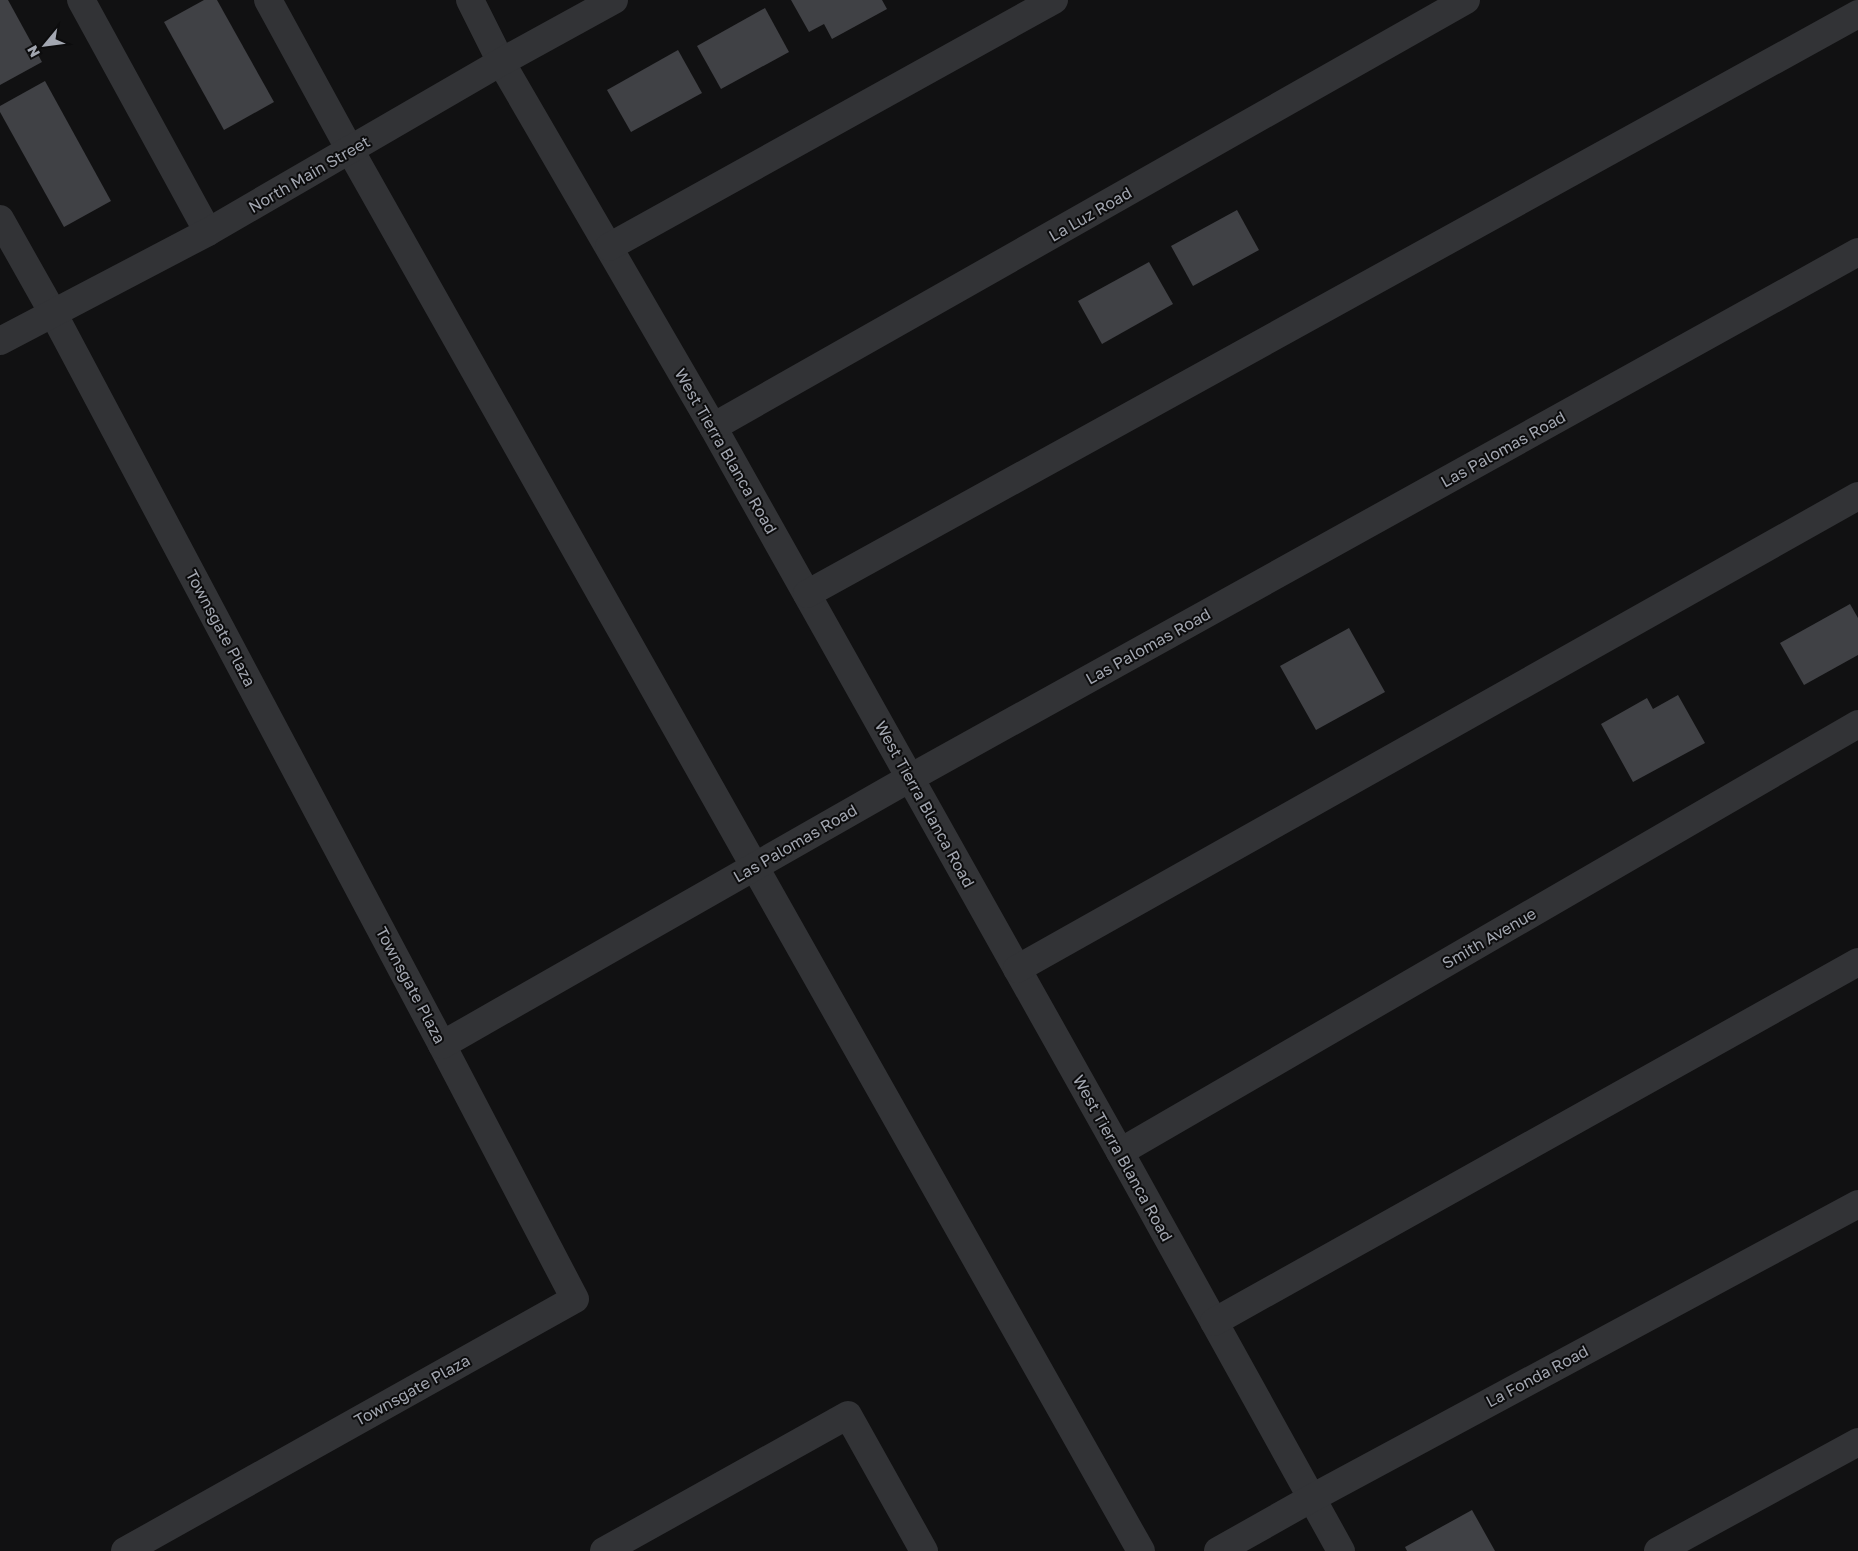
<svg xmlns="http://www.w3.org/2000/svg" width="1858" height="1551" font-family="'Golos Text',sans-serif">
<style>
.building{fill:#404145}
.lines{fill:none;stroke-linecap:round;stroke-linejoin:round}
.minor{stroke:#323336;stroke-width:28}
.labels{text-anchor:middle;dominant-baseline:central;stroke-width:4;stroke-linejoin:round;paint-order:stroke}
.street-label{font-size:16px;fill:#a3a7b1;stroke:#0c0c0d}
</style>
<rect width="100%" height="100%" fill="#111112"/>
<g class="building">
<polygon points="0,0 8,0 42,62 0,85"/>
<polygon points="204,0 217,0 274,102 224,130 164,22"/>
<polygon points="791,0 882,0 887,9 832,39 824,24 809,32"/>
<polygon points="765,8 789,52 721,89 697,46"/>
<polygon points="678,50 702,93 631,132 607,90"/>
<polygon points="45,81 111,201 64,227 0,112 0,106"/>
<polygon points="1237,210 1259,250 1193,286 1171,246"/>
<polygon points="1149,262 1173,304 1102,344 1078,301"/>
<polygon points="1850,604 1858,618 1858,655 1804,685 1780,643"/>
<polygon points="1349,628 1385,692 1316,730 1280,666"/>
<polygon points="1678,695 1705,743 1633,782 1601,724 1647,698 1653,709"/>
<polygon points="1472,1510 1495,1551 1407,1551 1405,1547"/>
</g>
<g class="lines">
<g class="minor">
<polyline points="81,0 208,232"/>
<polyline points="268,0 350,150 1141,1551"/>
<polyline points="470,0 501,62 713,427 1120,1152 1341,1551"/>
<polyline points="0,219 53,313 442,1045 575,1299 125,1551"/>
<polyline points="609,247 1054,0"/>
<polyline points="0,341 208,232 501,62 614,0"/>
<polyline points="713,427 1466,0"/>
<polyline points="807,594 1858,14"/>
<polyline points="1017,969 1858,496"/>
<polyline points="442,1045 910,778 1858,252"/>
<polyline points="1120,1152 1858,724"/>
<polyline points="1214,1322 1858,962"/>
<polyline points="604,1551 848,1415 924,1551"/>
<polyline points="1218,1551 1312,1498 1858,1204"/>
<polyline points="1658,1551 1858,1442"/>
</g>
</g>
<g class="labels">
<g class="street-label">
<text transform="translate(309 174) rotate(-30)">North Main Street</text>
<text transform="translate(1090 214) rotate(-30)">La Luz Road</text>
<text transform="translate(1503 449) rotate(-29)">Las Palomas Road</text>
<text transform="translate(726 451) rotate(60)">West Tierra Blanca Road</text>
<text transform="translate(221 628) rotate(62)">Townsgate Plaza</text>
<text transform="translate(1148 646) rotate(-29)">Las Palomas Road</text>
<text transform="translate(925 804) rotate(61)">West Tierra Blanca Road</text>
<text transform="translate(795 843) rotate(-30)">Las Palomas Road</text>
<text transform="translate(1489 938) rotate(-30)">Smith Avenue</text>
<text transform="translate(411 985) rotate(62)">Townsgate Plaza</text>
<text transform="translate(1123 1158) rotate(61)">West Tierra Blanca Road</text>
<text transform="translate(1537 1376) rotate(-28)">La Fonda Road</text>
<text transform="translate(412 1390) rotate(-29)">Townsgate Plaza</text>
</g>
</g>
<g transform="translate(45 45) rotate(241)" stroke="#0c0c0d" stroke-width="4" paint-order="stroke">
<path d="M0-4L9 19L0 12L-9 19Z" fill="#a3a7b1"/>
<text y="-8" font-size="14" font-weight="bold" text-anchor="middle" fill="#a3a7b1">N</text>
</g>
</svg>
